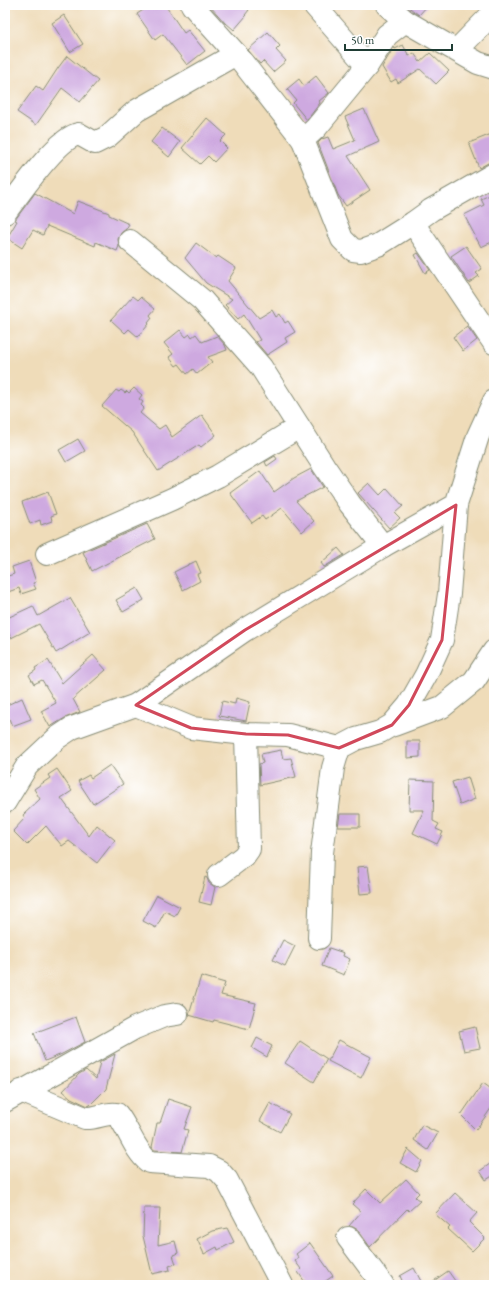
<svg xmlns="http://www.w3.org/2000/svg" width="499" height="1290" font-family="'EB Garamond',serif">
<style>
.building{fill:#cea9e0}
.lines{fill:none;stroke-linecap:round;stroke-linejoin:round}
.minor-casing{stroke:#878c76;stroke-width:24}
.minor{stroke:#fff;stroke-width:22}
.marked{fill:none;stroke:#d1495b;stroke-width:3;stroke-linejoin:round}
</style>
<rect width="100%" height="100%" fill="#fff"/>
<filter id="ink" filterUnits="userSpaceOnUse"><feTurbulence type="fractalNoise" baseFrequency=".025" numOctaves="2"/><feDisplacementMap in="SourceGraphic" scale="8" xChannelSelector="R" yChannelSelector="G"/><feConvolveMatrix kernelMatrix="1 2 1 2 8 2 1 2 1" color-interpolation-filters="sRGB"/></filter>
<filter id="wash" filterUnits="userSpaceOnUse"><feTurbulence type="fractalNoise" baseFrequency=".012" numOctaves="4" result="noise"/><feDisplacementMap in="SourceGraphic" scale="16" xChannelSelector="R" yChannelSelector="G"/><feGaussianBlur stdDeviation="0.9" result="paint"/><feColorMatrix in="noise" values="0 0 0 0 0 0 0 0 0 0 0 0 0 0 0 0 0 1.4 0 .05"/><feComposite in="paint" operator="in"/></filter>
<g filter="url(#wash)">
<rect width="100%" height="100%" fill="#efdcb9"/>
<g id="blocks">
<g class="building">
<polygon points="151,5 165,5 184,33 188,30 205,51 187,65 163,34 155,40 137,14"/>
<polygon points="209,5 243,5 249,10 245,15 246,16 234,30 226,23 226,24"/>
<polygon points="406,5 428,5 419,15"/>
<polygon points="64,15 83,44 70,52 52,23"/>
<polygon points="268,32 280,46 276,50 286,61 273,72 263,61 260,64 248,50"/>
<polygon points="403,45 409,56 414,53 420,62 430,53 449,71 436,84 420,69 398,83 396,79 391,82 382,67 394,47 395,49"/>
<polygon points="67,56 98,81 80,102 62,88 36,125 17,112 36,86 43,91 58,68"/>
<polygon points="316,76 329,93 319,101 320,103 307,120 293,103 296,100 287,89 299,79 304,86"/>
<polygon points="364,109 379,142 348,156 370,190 346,206 338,195 318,143 322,139 328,137 333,149 355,140 345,117"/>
<polygon points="207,118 226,135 220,141 227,148 214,162 208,156 200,164 182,148"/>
<polygon points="162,128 180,142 169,157 151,142"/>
<polygon points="494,133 494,162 488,163 479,168 469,143"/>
<polygon points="35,193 73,214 78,201 109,213 109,215 129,224 126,229 121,233 118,239 119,246 117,251 96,242 95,246 47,226 43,235 33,230 22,248 7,238 17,221 15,220"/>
<polygon points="494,193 494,241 481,247 464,215 484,205 481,199"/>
<polygon points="196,243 216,258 218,256 236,268 228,281 259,318 272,310 276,317 280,314 285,323 288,321 295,332 285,338 287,342 267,355 256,342 260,340 244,314 238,319 225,305 232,299 206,283 185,258"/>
<polygon points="466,246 482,269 476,273 479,276 469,283 451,256"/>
<polygon points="418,253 430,270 425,273 415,255"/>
<polygon points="133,296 138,300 141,297 155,309 150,315 152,318 148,323 149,324 138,337 129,329 125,333 111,320"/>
<polygon points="467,326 477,340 463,351 453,337"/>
<polygon points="180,330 186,337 190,334 192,337 196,334 202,342 217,336 225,345 227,350 208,357 212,362 197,374 193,369 187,374 179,364 176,366 169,357 173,354 164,343"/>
<polygon points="134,388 142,395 139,399 143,402 141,405 144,408 140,413 159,429 165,425 172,437 202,415 216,435 201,447 199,445 158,471 132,432 102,406 116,390 119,392 121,390 125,393 127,391 129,393"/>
<polygon points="78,439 85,451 66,462 59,450"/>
<polygon points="275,456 277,459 267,466 265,462"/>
<polygon points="311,469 323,487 296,501 314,521 302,532 282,508 265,520 262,516 252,523 230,493 260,471 274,492 294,478"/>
<polygon points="369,483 380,495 387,488 403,506 395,513 400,518 389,528 358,493"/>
<polygon points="48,492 56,514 51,516 52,521 41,525 40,520 30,524 22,502"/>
<polygon points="147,524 155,539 92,571 83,552"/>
<polygon points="338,548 344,555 324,567 321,563"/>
<polygon points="29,561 36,582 33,583 36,589 21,594 19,588 8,592 5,584 5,577 14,574 12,567"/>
<polygon points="196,561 201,573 197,574 200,581 183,590 174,572"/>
<polygon points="137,588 144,600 123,612 116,600"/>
<polygon points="70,598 90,632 56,653 39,624 11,638 5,625 5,619 33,606 38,616"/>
<polygon points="93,655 106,670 73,699 80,712 65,718 50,727 41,711 56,703 42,680 34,684 29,675 36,670 35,668 48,660 62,683"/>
<polygon points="22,698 31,719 12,726 5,709 5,706"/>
<polygon points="236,698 250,702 246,721 219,716 222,701 235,704"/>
<polygon points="407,741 420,741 420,757 407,758"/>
<polygon points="281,750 283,759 291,758 296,777 260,785 259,764 263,763 261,754"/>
<polygon points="110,765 123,784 93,804 78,781 89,775 91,778"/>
<polygon points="57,769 72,791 61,798 89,836 97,825 115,840 97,863 69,841 62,846 46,826 27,845 13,831 25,818 23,815 40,799 34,789 50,778 48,775"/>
<polygon points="468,777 475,799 460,805 452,782"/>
<polygon points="410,780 434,781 433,821 439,824 436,829 443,832 437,844 413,833 424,810 409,810"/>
<polygon points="340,814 360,814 360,827 338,827"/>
<polygon points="368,866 372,893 360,894 357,867"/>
<polygon points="205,877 207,878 209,883 215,887 211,905 199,902"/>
<polygon points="157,895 180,907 175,916 165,911 156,928 143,921"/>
<polygon points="283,940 295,946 285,966 273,960"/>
<polygon points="329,948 344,953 343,956 350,959 344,975 322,966"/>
<polygon points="201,976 225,983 221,995 256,1003 249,1029 214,1020 213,1022 189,1015"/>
<polygon points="76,1017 85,1042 62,1054 45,1061 34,1033"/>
<polygon points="475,1027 480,1048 464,1051 459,1031"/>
<polygon points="257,1038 272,1046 267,1057 252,1048"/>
<polygon points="339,1040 371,1057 361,1078 328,1061"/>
<polygon points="300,1041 327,1059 314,1082 285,1063"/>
<polygon points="115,1054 106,1089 90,1105 88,1106 71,1098 63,1091 79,1074 86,1070 96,1079 100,1062"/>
<polygon points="483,1083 494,1091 494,1104 476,1130 461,1115"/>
<polygon points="168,1099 192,1107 184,1129 188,1130 182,1152 154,1150 152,1147 157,1123 160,1123"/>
<polygon points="270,1103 290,1114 280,1132 260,1121"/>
<polygon points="422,1125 438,1133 428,1150 414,1140"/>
<polygon points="408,1149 422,1161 416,1172 400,1163"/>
<polygon points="494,1161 494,1175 486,1180 480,1171"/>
<polygon points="406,1179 419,1193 415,1197 420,1201 409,1211 407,1209 370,1247 358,1230 353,1227 349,1226 361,1212 352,1204 366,1189 380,1203"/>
<polygon points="455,1193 477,1213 469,1222 485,1238 472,1251 448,1229 450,1227 435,1214"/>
<polygon points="144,1208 160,1208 158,1245 175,1241 178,1253 173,1255 176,1264 169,1266 170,1270 152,1274 143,1236"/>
<polygon points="227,1228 234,1242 218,1250 217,1247 204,1254 197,1239 212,1231"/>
<polygon points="310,1243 333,1276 320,1285 307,1285 298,1272 301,1269 295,1261 299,1258 296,1254"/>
<polygon points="414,1268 423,1285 404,1285 400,1276"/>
<polygon points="448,1271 458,1285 428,1285"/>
</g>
</g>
</g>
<g filter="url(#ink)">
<use href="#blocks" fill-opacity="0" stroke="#878c76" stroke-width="1"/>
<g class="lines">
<defs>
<g id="minor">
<polyline points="192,5 236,54 303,140 342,239 353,250 361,251 378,245 413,223 431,210 494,174"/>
<polyline points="314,5 367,66"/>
<polyline points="387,5 405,21 478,63 494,68"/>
<polyline points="457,50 494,12"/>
<polyline points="303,140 316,128 367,66 387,35 405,21"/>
<path d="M5 213C19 194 58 137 79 134L95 143 107 137 136 111 236 54"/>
<polyline points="413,223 494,343"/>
<polyline points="130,241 202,300 261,367 324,466 350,504 383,546"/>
<polyline points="47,554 172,499 218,476 299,427"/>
<polyline points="136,705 191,728 246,734 288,735 339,748"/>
<polyline points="394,725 442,707 474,681 494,651"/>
<polyline points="5,802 27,766 57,738 72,728 136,705 245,630 383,546 456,505"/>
<polyline points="219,875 244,856 249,849 246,734"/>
<polyline points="319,938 322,853 333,768 339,748 356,739 380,732 392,725 409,705 426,675 442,640 449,594 456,505 478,436 494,401"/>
<path d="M21 1091 85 1118C96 1119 106 1112 117 1114 129 1129 134 1150 149 1162L209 1166 219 1171 227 1180 282 1285"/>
<polyline points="5,1101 135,1028 164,1016 177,1014"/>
<polyline points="348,1238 383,1285"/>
</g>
</defs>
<use href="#minor" class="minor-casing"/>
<use href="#minor" class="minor"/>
</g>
</g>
<path class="marked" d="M456 505 442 640 409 705 392 725 339 748 288 735 246 734 191 728 136 705 245 630Z"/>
<rect width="499" height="1290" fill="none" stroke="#fff" stroke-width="20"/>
<path d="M345 44v6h107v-6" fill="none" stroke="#1f3d34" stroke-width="2"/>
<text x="351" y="44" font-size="12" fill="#1f3d34" stroke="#ffffff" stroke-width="3" paint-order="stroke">50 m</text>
</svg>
